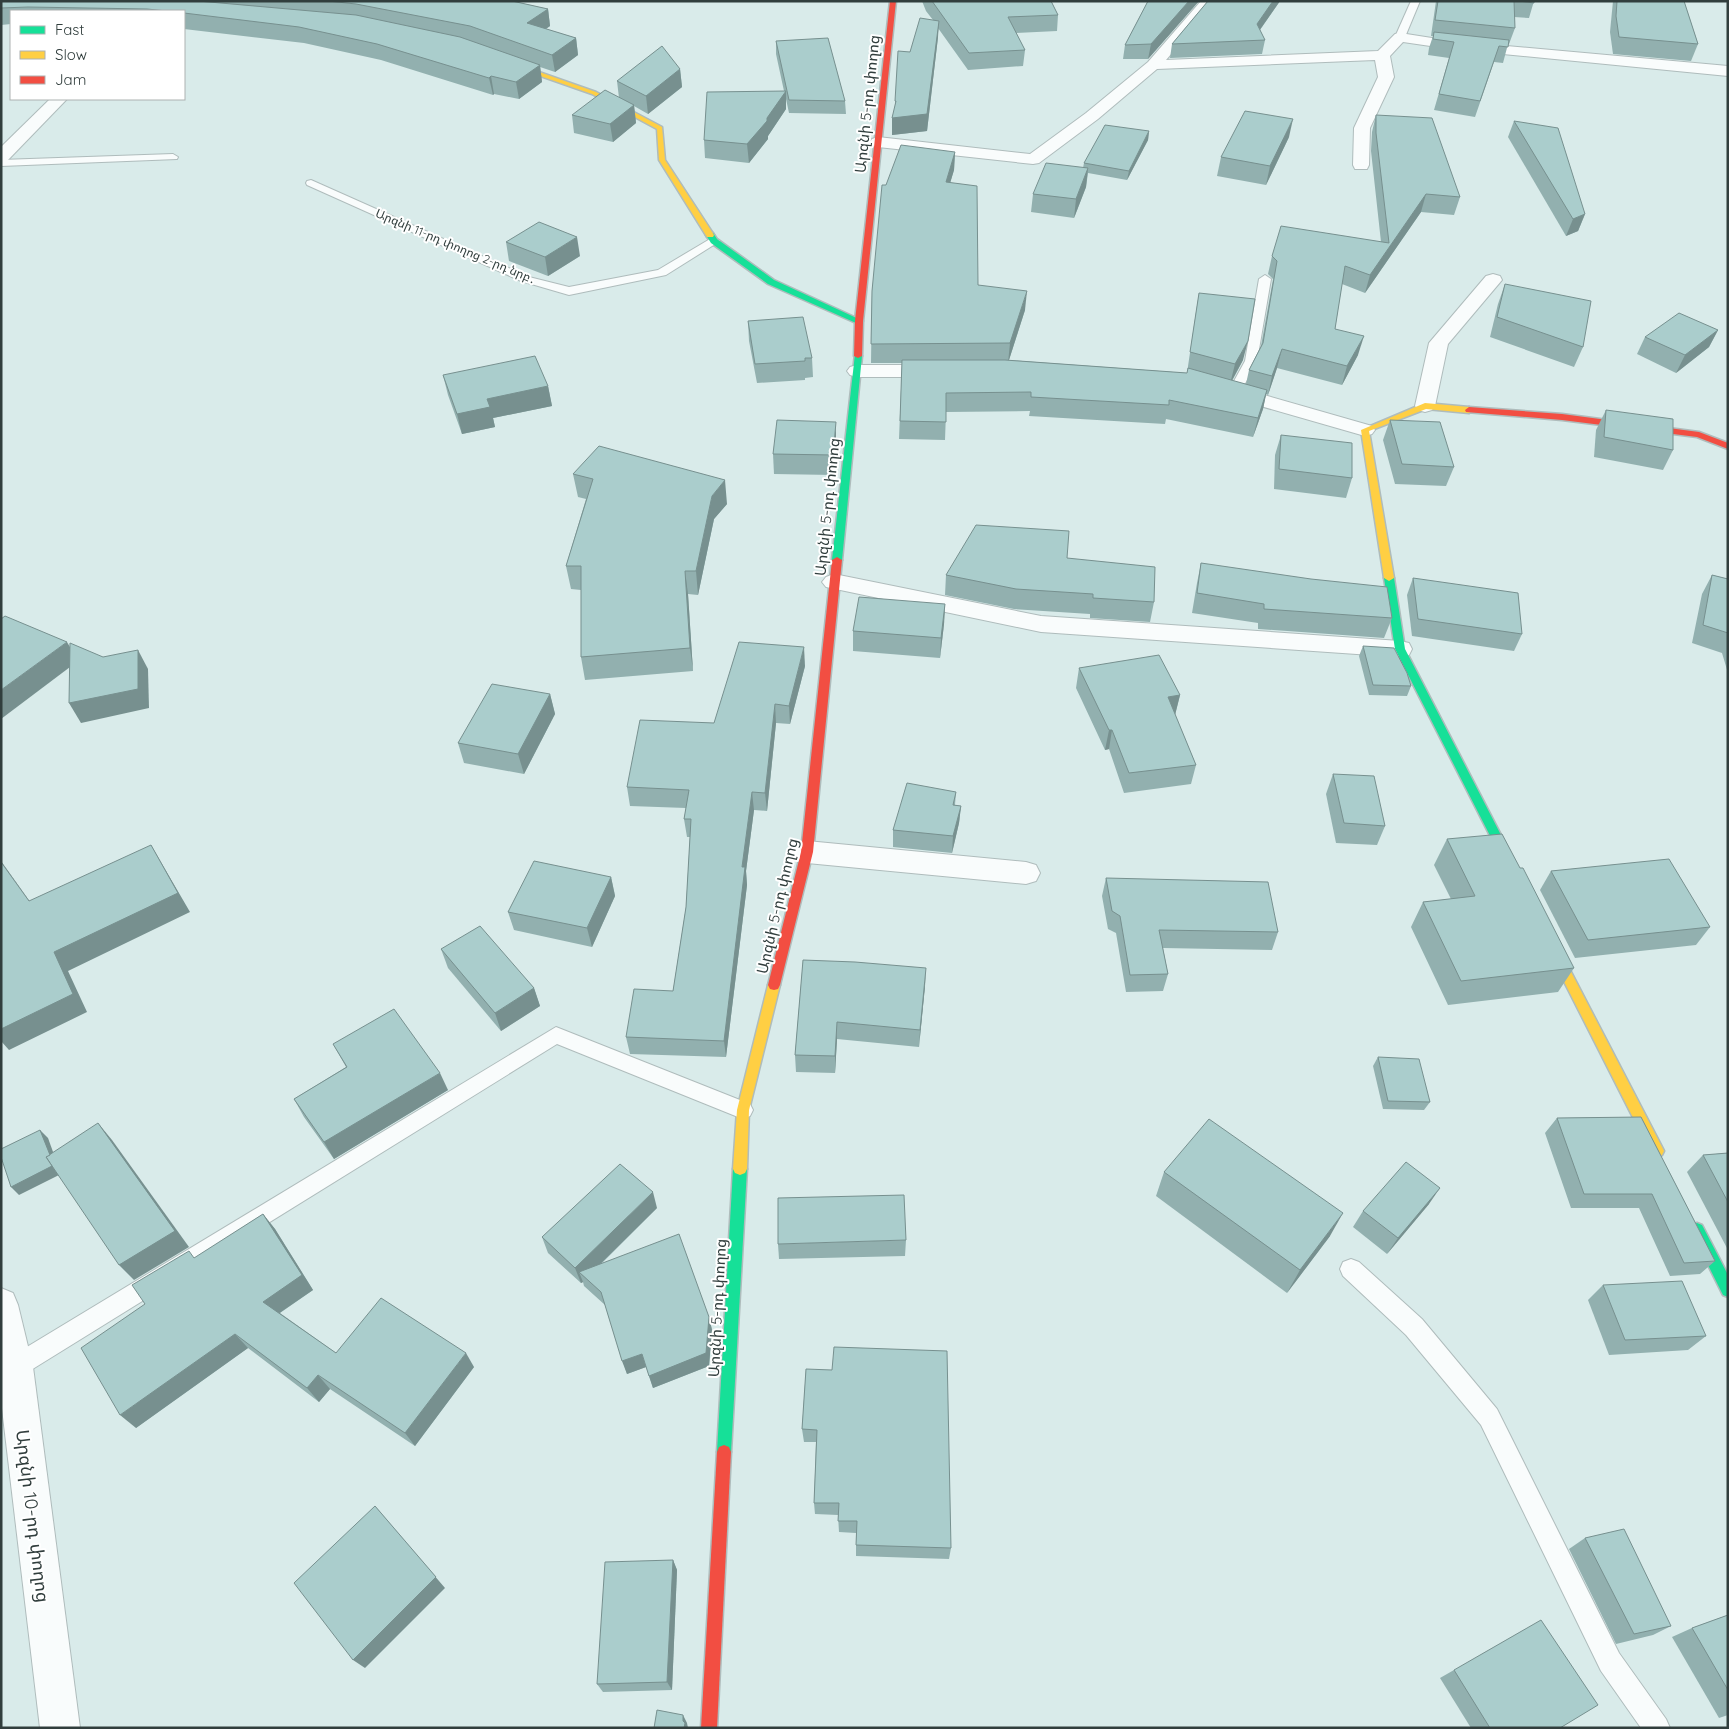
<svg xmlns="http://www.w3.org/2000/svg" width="1729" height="1729" font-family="Quicksand,'Noto Sans Armenian',sans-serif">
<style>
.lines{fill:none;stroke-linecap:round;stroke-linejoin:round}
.lane-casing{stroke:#afbcbc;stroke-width:2}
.street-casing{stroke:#afbcbc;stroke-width:2}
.fast-casing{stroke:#afbcbc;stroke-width:3}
.slow-casing{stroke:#afbcbc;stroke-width:3}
.jam-casing{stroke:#afbcbc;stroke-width:3}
.lane{fill:#f9fcfc;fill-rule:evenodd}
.street{fill:#f9fcfc;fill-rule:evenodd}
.fast{fill:#16e098;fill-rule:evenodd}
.slow{fill:#ffcf43;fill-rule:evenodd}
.jam{fill:#f24e42;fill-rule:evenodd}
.wall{fill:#92b0af}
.shaded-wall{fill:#77908f}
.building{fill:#aacdcc;stroke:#77908f}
.labels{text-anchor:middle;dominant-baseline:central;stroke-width:4;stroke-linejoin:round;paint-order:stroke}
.far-street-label{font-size:12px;fill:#313e3d;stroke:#fff}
.street-label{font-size:15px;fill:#313e3d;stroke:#fff}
.near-street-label{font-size:18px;fill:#313e3d;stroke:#fff}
</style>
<rect width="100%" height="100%" fill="#d9ebea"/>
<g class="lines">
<defs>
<g id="lane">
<polygon points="1411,1 1420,1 1405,37 1400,40 1397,39 1395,37"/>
<polygon points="173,154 178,157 177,159 1,166 1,160"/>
<polygon points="311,180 529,277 569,287 658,270 710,239 714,238 720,241 666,275 569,295 521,281 307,185 306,183 307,181"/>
<polygon points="1265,275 1271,279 1257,361 1239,395 1229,395 1228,392 1245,361 1259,279"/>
<polygon points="556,1027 750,1104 753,1110 750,1116 743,1119 557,1044 23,1375 15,1378 7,1375 4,1367 7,1359"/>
<polygon points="1351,1259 1359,1262 1422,1319 1497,1409 1619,1653 1666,1719 1670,1728 1641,1728 1601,1671 1481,1425 1406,1335 1343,1276 1340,1269 1343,1262"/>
</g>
<g id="street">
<polygon points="1201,1 1216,1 1166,60 1378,51 1395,34 1400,33 1451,41 1728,66 1728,76 1451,49 1403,42 1390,56 1394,77 1370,128 1369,165 1367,169 1355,169 1353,165 1354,128 1378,77 1375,60 1157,69 1098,119 1039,163 1033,164 878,147 872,145 870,142 872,139 878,137 1030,154 1086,113 1148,62"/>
<polygon points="50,99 67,99 7,161 1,162 1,147"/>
<polygon points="1493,274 1500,276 1502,280 1448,344 1435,406 1432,410 1425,412 1418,410 1415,406 1429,343 1486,276"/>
<polygon points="857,365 939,365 946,367 949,371 946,375 939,377 857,377 850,375 847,371 850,367"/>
<polygon points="1229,385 1372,426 1375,430 1372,434 1365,436 1222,395 1219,391 1222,387"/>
<polygon points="834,574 1041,616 1400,641 1409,643 1412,649 1409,655 1400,657 1041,632 826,587 822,582 826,577"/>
<polygon points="807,841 1026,862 1036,865 1040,873 1036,881 1026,884 807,863 797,859 793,852 797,845"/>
<polygon points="1,1288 13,1293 18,1305 33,1367 80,1728 40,1728 1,1400"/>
</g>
<g id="fast">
<polygon points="707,233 713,233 717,239 774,280 863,321 856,323 768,284 711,243 706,235"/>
<polygon points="855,354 862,356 842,560 837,563 832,560"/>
<polygon points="1389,575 1394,578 1405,649 1518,868 1516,871 1508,871 1395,649 1384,578"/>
<polygon points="740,1163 745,1165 747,1169 731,1452 729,1457 724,1459 719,1457 717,1452 733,1169 735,1165"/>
<polygon points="1697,1223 1702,1225 1728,1275 1728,1297 1723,1295 1690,1229 1692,1225"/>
</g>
<g id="slow">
<polygon points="505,60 596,92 662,127 665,160 714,235 713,237 707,237 659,160 657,129 592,94 503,63 502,62"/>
<polygon points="1425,403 1469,407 1473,410 1469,413 1426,409 1369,431 1394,578 1389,581 1384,578 1361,430"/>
<polygon points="1551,939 1555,941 1662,1147 1664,1151 1662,1155 1657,1157 1652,1155 1545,944 1547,941"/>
<polygon points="774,980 778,981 780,985 749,1110 747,1169 745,1173 740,1175 735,1173 733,1169 737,1110 768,985 770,981"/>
</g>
<g id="jam">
<polygon points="890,1 896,1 863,321 862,356 858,358 854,356 855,321"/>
<polygon points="1469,407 1562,414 1699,432 1728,443 1728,449 1697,437 1562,420 1466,412 1465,410"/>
<polygon points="837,557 842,560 813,852 780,985 778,989 774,990 770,989 768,985 801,852 832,560"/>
<polygon points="724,1445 729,1447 731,1452 717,1728 701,1728 717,1452 719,1447"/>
</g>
</defs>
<use href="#lane" class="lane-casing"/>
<use href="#street" class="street-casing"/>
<use href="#fast" class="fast-casing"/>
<use href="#slow" class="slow-casing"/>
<use href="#jam" class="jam-casing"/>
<use href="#lane" class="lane"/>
<use href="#street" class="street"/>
<use href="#fast" class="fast"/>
<use href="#slow" class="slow"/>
<use href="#jam" class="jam"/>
</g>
<g class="wall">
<polygon points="1,1 512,1 548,9 550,26 546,29 576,38 578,55 555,72 540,67 542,82 519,99 494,94 493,95 381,60 304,43 184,29 184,11 11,11 11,24 1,25"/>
<polygon points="922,1 1051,1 1058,15 1057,31 1016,33 1025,50 1023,66 968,70 938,28 938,37 927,131 892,135 892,118 895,108 895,101 910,52 933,20 926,11"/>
<polygon points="1148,1 1199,1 1148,59 1123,59 1125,45"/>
<polygon points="1208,1 1280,1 1260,30 1265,40 1262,54 1170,58 1172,44"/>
<polygon points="1436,1 1534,1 1529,18 1514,17 1515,28 1509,44 1508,44 1503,63 1494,62 1475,117 1434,110 1449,58 1428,55 1429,48 1433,36 1431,36"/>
<polygon points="1613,1 1684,1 1698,44 1691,61 1613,54 1610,32"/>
<polygon points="776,41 845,101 846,114 789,113 786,99 786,109 768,136 768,139 749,163 705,158 704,140 784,91 776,54"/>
<polygon points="680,69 682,87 648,114 634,106 636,123 613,142 574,133 572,115 619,98 617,81"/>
<polygon points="1376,115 1460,197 1454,215 1421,212 1365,293 1342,284 1335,329 1358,355 1342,385 1277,368 1268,395 1266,394 1263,409 1253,437 1166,419 1165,424 1029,416 1030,411 946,412 945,440 899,439 902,363 871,363 872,291 886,185 955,152 954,170 950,183 978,285 1025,310 1009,360 1187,373 1196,312 1199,293 1243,360 1232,381 1246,384 1249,370 1261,346 1273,279 1268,274 1272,256 1381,242 1371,151 1372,132"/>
<polygon points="1514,121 1585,214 1578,231 1566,236 1508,137"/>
<polygon points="1149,131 1148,140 1127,180 1088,173 1086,187 1074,218 1031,212 1033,194 1083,168 1084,163"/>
<polygon points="1289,137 1266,185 1217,176 1221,157"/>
<polygon points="506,242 580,256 548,276 509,261"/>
<polygon points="1505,284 1583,347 1574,367 1490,337 1498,304"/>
<polygon points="748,321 812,358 813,377 805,378 805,380 757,383 749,341"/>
<polygon points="1718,330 1709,347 1676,373 1637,354 1645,337"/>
<polygon points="443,375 548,386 552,406 493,418 495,427 462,434 448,395"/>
<polygon points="1606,410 1673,450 1663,470 1594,457 1596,430"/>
<polygon points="1390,420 1454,467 1446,486 1395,484 1383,440"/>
<polygon points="1281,435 1352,478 1346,498 1274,489 1275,455"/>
<polygon points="836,442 833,475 774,474 773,454"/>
<polygon points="573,474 727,504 714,519 698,595 688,594 693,671 585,680 581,657 581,590 571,589 566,566 586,499 578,497"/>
<polygon points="1067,558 1154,602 1150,622 1090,618 1090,614 1014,609 945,595 946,575"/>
<polygon points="1201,563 1392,618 1384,638 1258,629 1258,623 1192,613 1197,583"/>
<polygon points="1712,575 1728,579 1728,673 1722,653 1692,643 1702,594"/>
<polygon points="1413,578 1522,634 1514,651 1412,636 1407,595"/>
<polygon points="945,604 944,624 940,658 853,651 853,631"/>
<polygon points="1363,646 1411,686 1407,696 1369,695 1359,656"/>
<polygon points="805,666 790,724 776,723 767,811 754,810 746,871 747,885 726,1057 630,1054 626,1037 673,991 686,907 690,837 687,837 684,819 686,808 630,806 627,787 714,723"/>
<polygon points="1079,668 1180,695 1175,715 1196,765 1191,784 1124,793 1109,749 1105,750 1076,688"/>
<polygon points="550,694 555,714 524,774 464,763 458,743"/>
<polygon points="1333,774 1385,826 1377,845 1336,843 1326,794"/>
<polygon points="956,792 955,805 961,806 959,823 952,853 893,847 893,830"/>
<polygon points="1447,839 1574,968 1558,992 1448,1005 1411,927 1423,902 1451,899 1434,865"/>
<polygon points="1551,871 1710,927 1696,945 1575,958 1540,890"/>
<polygon points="611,877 615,896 592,947 514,930 508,912"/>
<polygon points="1106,878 1278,932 1272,950 1163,948 1168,974 1163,991 1126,992 1116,933 1108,929 1102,896"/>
<polygon points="441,949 534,988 540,1006 501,1031 448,968"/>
<polygon points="803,960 925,986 919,1047 837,1039 835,1073 796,1072 795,1055"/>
<polygon points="333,1044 448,1090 334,1159 304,1117 294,1099 346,1067"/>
<polygon points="1378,1057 1430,1102 1424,1110 1383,1109 1373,1066"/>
<polygon points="1641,1117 1715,1261 1700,1274 1670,1276 1639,1208 1571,1208 1545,1133 1557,1118"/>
<polygon points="1728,1153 1728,1250 1687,1172 1703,1155"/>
<polygon points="1164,1172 1330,1236 1287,1293 1156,1196"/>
<polygon points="1429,1204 1387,1254 1353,1227 1363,1211"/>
<polygon points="657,1208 601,1264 709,1317 712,1330 709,1366 653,1388 646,1367 627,1374 605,1305 584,1286 583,1282 581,1283 548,1253 542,1237"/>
<polygon points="263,1214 275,1229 313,1290 280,1313 336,1353 474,1367 415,1446 330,1389 319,1402 248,1348 136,1428 145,1304 195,1258"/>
<polygon points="906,1240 905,1256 779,1259 778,1244"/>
<polygon points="1603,1285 1706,1336 1688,1350 1609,1355 1588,1300"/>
<polygon points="806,1369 951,1548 949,1559 856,1556 856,1533 839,1532 838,1515 815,1514 814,1503 816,1442 804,1442 802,1429"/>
<polygon points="1585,1538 1671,1626 1653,1635 1616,1644 1569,1549"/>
<polygon points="673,1560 677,1570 672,1690 603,1692 597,1684"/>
<polygon points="1728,1615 1728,1715 1719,1718 1672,1637 1692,1628"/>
<polygon points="1454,1670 1560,1728 1471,1728 1440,1678"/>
</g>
<g class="shaded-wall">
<polygon points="1189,1 1199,1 1148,59 1151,44"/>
<polygon points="1273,1 1280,1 1254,38 1257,24"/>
<polygon points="548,9 550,26 529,40 527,23"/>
<polygon points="939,21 938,37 927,131 892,135 892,118"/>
<polygon points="576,38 578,55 555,72 552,55"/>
<polygon points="540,65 542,82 519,99 516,82"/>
<polygon points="680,69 682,87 648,114 646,96"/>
<polygon points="491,76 494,94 493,95 489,78"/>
<polygon points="786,91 786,109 768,136 768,139 749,163 747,144"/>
<polygon points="634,105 636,123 613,142 610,124"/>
<polygon points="1293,119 1289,137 1266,185 1270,166"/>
<polygon points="1149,131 1148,140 1127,180 1129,171"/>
<polygon points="955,152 954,170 945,200 946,182"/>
<polygon points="1088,168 1086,187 1074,218 1076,199"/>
<polygon points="1426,194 1421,212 1365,293 1370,275"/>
<polygon points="1585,214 1578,231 1566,236 1573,219"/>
<polygon points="577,237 580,256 548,276 545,257"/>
<polygon points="1027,291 1025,310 1008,363 1010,343"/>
<polygon points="1718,330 1709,347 1676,373 1685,355"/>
<polygon points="1364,336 1358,355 1342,385 1347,366"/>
<polygon points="1248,341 1243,360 1230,384 1235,364"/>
<polygon points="1282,349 1277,368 1268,395 1272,376"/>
<polygon points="548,386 552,406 493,418 495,427 462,434 457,414 487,399"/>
<polygon points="1267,390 1263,409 1253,437 1258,418"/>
<polygon points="836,422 836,442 833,475 833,455"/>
<polygon points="725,480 727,504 714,519 698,595 696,571 712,496"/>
<polygon points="685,571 688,594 693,671 690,648"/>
<polygon points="945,604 944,624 940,658 941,638"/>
<polygon points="67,642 78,661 1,719 1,690"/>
<polygon points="804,647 805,666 790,724 789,706"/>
<polygon points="138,650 148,669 149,708 81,723 69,703"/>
<polygon points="550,694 555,714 524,774 518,754"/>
<polygon points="1180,695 1175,715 1168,697"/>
<polygon points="775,704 776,723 767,811 765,793"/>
<polygon points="1109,730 1112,730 1109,749 1105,750"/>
<polygon points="752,792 754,810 746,871 747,885 726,1057 724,1041 742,867"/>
<polygon points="961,806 959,823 952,853 953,836"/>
<polygon points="151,845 190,912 68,971 87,1012 9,1050 1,1041 1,1029 54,952"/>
<polygon points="1,861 43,920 29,901 1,862"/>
<polygon points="611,877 615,896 592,947 587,928"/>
<polygon points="926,968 925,986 919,1047 920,1030"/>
<polygon points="534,988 540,1006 501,1031 495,1013"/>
<polygon points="837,1022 837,1039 835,1073 835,1056"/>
<polygon points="440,1073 448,1090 334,1159 324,1142"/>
<polygon points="98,1123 112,1140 189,1247 134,1280 119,1265"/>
<polygon points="40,1130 48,1138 61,1174 19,1195 11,1187"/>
<polygon points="1440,1188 1429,1204 1387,1254 1398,1238"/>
<polygon points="653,1192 657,1208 586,1278 579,1272 583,1282 581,1283 575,1268"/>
<polygon points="1343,1213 1330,1236 1287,1293 1300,1270"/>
<polygon points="263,1214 275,1229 313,1290 275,1316 263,1302"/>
<polygon points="709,1317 712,1330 709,1366 653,1388 649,1376"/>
<polygon points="235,1334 248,1348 136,1428 120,1415"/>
<polygon points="466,1353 474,1367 415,1446 405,1433"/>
<polygon points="642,1354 646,1367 627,1374 622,1361"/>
<polygon points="318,1375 330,1389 319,1402 307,1388"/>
<polygon points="375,1506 385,1518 445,1588 365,1668 353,1660"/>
<polygon points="673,1560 677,1570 672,1690 667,1682"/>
<polygon points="683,1715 687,1723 688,1728 684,1728 683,1721"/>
</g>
<g class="building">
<polygon points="1,1 198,1 356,15 460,37 540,65 516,82 491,76 489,78 377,44 299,27 184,13 184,11 167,11 147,9 28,7 1,8"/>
<polygon points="328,1 512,1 548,9 527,23 576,38 552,55 470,26 356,4"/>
<polygon points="932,1 1051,1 1058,15 1008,17 1025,50 969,53"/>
<polygon points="1148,1 1189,1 1151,44 1125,45"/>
<polygon points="1208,1 1273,1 1257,24 1265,40 1172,44"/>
<polygon points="1438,1 1514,1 1515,28 1435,20"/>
<polygon points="1519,1 1534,1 1534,3"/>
<polygon points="1617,1 1684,1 1698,44 1619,37 1616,16"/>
<polygon points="920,18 939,21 927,114 892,118 896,101 895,101 898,51 910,52"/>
<polygon points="1434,32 1509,40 1508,47 1499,46 1480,101 1439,94 1454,42 1433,39"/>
<polygon points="828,38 845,101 789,100 776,41"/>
<polygon points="662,46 680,69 646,96 617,81"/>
<polygon points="605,90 634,105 610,124 572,115"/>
<polygon points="786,91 767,118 767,121 747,144 704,140 707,92"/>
<polygon points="1245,111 1293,119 1270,166 1221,157"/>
<polygon points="1376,115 1432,118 1460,197 1426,194 1370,275 1345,266 1335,329 1364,336 1347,366 1282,349 1272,376 1249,370 1263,343 1277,261 1272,256 1281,226 1389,243 1376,133"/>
<polygon points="1514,121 1558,128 1585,214 1573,219"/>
<polygon points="1105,125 1149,131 1129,171 1084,163"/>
<polygon points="901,145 955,152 946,182 977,186 978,285 1027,291 1010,343 871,344 872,291 882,185 886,185"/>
<polygon points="1046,163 1088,168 1076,199 1033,194"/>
<polygon points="539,222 577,237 545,257 506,242"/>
<polygon points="1505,284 1591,301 1583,347 1497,317"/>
<polygon points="1199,293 1255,299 1248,341 1235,364 1190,352"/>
<polygon points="1679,313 1718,330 1685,355 1645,337"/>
<polygon points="803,317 812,358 805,358 805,361 755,364 748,321"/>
<polygon points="535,356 548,386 487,399 490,407 457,414 443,375"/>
<polygon points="902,360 1005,360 1187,373 1188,368 1267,390 1258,418 1169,400 1169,405 1031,397 1031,392 946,393 946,422 900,421"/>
<polygon points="1606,410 1673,419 1673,450 1604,437"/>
<polygon points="777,420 836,422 833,455 773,454"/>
<polygon points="1390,420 1440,422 1454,467 1402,464"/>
<polygon points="1281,435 1352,443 1352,478 1279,469"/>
<polygon points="599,446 725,480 712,496 696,571 685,571 690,648 581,657 581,566 566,566 593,479 573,474"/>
<polygon points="976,525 1069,531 1067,558 1155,567 1154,602 1093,598 1093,594 1016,589 946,575"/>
<polygon points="1201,563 1311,579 1387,587 1392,618 1264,609 1264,604 1197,593"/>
<polygon points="1712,575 1728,579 1728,633 1703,625"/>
<polygon points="1413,578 1518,593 1522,634 1418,619"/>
<polygon points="859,597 945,604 941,638 853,631"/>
<polygon points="5,616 67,642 1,690 1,619"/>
<polygon points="739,642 804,647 789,706 775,704 765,793 752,792 742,867 745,867 724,1041 626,1037 634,989 673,991 686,907 691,819 684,819 689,790 627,787 640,720 714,723"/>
<polygon points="70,643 103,657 138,650 138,689 69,703"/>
<polygon points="1363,646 1394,648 1407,673 1411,686 1373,685"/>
<polygon points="1159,655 1180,695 1168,697 1196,765 1129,773 1112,730 1109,730 1079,668"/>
<polygon points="492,684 550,694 518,754 458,743"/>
<polygon points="1333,774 1374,776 1385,826 1344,823"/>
<polygon points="907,783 956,792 953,805 961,806 953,836 893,830"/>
<polygon points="1502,834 1520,868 1523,868 1574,968 1461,981 1423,902 1475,896 1447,839"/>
<polygon points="151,845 178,893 54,952 73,994 1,1029 1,862 29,901"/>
<polygon points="1669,859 1710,927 1588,940 1551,871"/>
<polygon points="534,861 611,877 587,928 508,912"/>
<polygon points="1106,878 1268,882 1278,932 1159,930 1168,974 1130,975 1120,916 1112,911"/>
<polygon points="480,926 534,988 495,1013 441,949"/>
<polygon points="803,960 855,962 926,968 920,1030 837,1022 835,1056 795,1055"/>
<polygon points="394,1009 440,1073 324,1142 294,1099 347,1067 333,1044"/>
<polygon points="1378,1057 1419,1059 1430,1102 1388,1101"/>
<polygon points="1641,1117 1715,1261 1684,1263 1652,1194 1584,1194 1557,1118"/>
<polygon points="1209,1119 1343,1213 1300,1270 1164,1172"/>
<polygon points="98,1123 175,1231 119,1265 46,1157"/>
<polygon points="40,1130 50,1155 46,1157 52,1166 11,1187 1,1157 1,1149"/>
<polygon points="1728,1153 1728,1202 1703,1155"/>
<polygon points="1406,1162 1440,1188 1398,1238 1363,1211"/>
<polygon points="620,1164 653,1192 575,1268 542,1237"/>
<polygon points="904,1195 906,1240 778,1244 778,1198"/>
<polygon points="263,1214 302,1275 263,1302 336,1353 381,1298 466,1353 405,1433 318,1375 307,1388 235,1334 120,1415 81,1348 145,1304 132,1285 189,1251 194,1258"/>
<polygon points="679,1234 709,1317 706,1353 649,1376 642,1354 622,1361 601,1292 579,1272"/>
<polygon points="1682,1281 1706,1336 1625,1340 1603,1285"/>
<polygon points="834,1347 947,1351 951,1548 856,1545 857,1521 838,1521 839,1503 814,1503 817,1430 802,1429 806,1369 832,1370"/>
<polygon points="375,1506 436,1577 353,1660 294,1583"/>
<polygon points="1624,1529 1671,1626 1634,1634 1585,1538"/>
<polygon points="673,1560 667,1682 597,1684 605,1562"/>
<polygon points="1728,1615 1728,1690 1692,1628"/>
<polygon points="1541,1620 1598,1705 1560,1728 1490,1728 1454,1670"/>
<polygon points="657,1710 683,1715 683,1721 685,1723 684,1728 654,1728"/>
</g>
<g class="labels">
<g class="far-street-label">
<text transform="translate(456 246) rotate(23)">Արզնի 11-րդ փողոց 2-րդ նրբ․</text>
</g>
<g class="street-label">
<text transform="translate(867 104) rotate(-84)">Արզնի 5-րդ փողոց</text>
<text transform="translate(827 507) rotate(-84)">Արզնի 5-րդ փողոց</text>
<text transform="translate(777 906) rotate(-77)">Արզնի 5-րդ փողոց</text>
<text transform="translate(717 1308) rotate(-87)">Արզնի 5-րդ փողոց</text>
</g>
<g class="near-street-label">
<text transform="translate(33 1516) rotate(83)">Արզնի 10-րդ փողոց</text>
</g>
</g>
<rect width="1729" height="1729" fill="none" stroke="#313e3d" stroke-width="5"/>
<rect x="10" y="10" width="175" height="90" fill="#ffffff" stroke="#adb2b1"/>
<rect x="20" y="26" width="25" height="8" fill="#16e098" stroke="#adb2b1"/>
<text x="55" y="35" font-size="15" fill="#313e3d">Fast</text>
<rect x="20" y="51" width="25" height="8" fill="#ffcf43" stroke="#adb2b1"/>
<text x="55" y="60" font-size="15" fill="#313e3d">Slow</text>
<rect x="20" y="76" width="25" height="8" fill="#f24e42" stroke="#adb2b1"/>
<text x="55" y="85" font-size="15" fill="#313e3d">Jam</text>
</svg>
